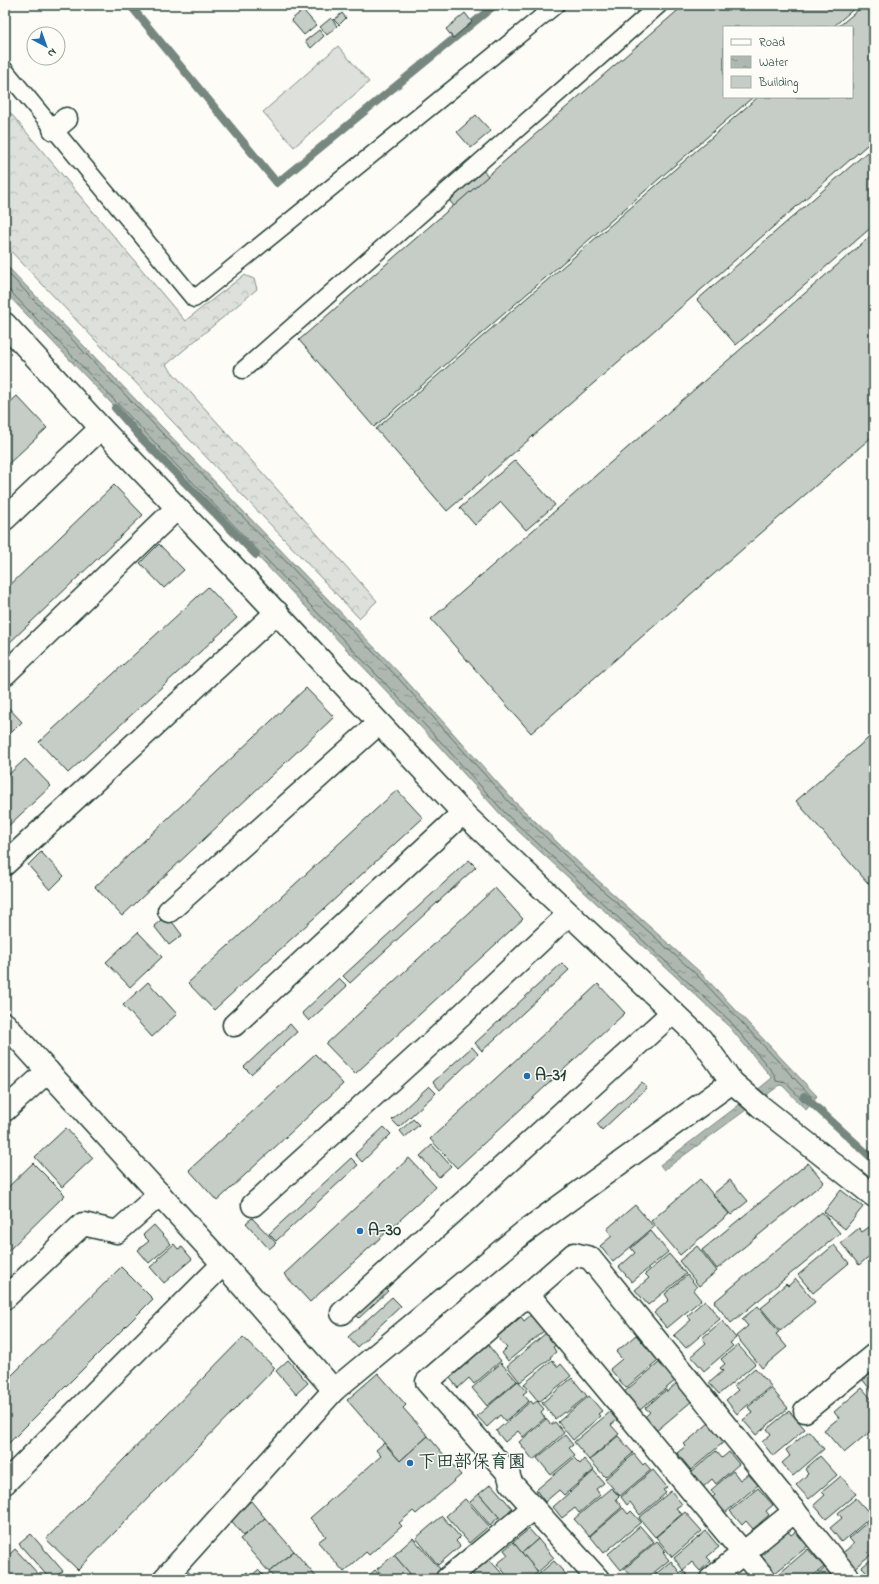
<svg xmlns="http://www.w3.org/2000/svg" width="879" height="1584" font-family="'Indie Flower','Klee One',sans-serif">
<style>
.forest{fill:url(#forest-crowns);stroke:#7e8e88}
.pitch{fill:#dde0db;stroke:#7e8e88}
.water{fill:url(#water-ripples);stroke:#75877f}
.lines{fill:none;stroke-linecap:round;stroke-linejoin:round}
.shore{stroke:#586e66;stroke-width:1}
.stream{stroke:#75877f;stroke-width:8}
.building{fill:#c6cdc7;stroke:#1f3d34}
.service-casing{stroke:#1f3d34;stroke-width:19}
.minor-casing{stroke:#1f3d34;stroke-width:25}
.service{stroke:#fdfcf7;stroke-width:16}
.minor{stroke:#fdfcf7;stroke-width:22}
.poi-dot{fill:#1f6fb2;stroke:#fdfcf7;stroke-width:1.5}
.labels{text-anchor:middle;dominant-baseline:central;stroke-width:3;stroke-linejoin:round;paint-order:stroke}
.poi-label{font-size:18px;font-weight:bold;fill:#1f3d34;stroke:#fdfcf7;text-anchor:start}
</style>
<defs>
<pattern id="forest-crowns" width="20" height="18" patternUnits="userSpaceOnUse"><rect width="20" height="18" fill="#dde0db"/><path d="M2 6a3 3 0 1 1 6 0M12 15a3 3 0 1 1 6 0" fill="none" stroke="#bdc1bd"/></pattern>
<pattern id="water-ripples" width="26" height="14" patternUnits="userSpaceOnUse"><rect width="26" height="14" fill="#aeb8b1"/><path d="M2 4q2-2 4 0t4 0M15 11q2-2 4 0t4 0" fill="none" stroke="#8d9791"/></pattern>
</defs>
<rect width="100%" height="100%" fill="#fdfcf7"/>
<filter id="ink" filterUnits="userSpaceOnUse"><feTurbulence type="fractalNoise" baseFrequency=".025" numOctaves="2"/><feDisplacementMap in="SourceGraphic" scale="8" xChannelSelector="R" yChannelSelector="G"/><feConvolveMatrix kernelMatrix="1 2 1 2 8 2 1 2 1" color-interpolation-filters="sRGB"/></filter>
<g filter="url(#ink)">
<polygon class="forest" points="7,109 185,321 244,275 254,279 257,289 166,365 377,601 359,618 5,245 5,111"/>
<polygon class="pitch" points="338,46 369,82 294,147 263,112"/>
<polygon class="water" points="5,264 402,676 512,799 582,866 700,972 817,1096 806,1110 783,1086 780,1085 664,1170 660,1165 735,1108 772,1078 727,1024 503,817 437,744 5,292"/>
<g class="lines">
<polyline class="shore" points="5,270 399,679 509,802 579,869 697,975 810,1095 811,1097 807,1102 804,1102 786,1083 776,1081 775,1075 730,1021 506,814 440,741 10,291 5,290"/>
<g class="stream">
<polyline points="130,5 277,183 495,5"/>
<polyline points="115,408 141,438 256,555"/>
<polyline points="804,1096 874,1160"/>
</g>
</g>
<g class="building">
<polygon points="684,5 858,5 833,27 724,27 724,97 753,97 374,427 299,340"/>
<polygon points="864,5 874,5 874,139 447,511 376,429 758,97 852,97 852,27 838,27"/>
<polygon points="303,10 316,25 304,35 291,20"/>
<polygon points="342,13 346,18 339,25 334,20"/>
<polygon points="465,13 472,22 453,38 446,29"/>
<polygon points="331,18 337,26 327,35 320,27"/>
<polygon points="319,30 324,36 311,48 305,41"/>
<polygon points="476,115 491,131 471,148 457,132"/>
<polygon points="874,146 874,225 736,345 697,300"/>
<polygon points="471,157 488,176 454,206 437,186"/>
<polygon points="874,233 874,435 531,733 431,619"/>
<polygon points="17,396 47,428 5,467 5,407"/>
<polygon points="515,460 555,505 526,530 501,502 475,525 460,508"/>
<polygon points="114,485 143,515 5,647 5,590"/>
<polygon points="159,544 184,570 164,588 140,563"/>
<polygon points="208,587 237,618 68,773 39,742"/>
<polygon points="306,688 334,717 122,916 95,887"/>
<polygon points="5,704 22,722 5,739"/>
<polygon points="874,733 874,890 796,801"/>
<polygon points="25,759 51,786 5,829 5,778"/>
<polygon points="397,790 423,818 214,1010 188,983"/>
<polygon points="41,852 64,876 50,890 28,865"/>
<polygon points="469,860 476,867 350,983 343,976"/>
<polygon points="495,888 523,919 355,1074 326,1044"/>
<polygon points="167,915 182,935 169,945 154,926"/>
<polygon points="138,932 162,957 130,987 106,962"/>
<polygon points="562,963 569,970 482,1051 475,1043"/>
<polygon points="339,978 347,986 309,1021 302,1013"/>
<polygon points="148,982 177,1014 152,1037 123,1005"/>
<polygon points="598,984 625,1013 457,1168 430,1139"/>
<polygon points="290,1024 297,1032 251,1074 244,1067"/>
<polygon points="472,1047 478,1054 440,1090 433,1082"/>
<polygon points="315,1054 343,1084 217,1201 189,1170"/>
<polygon points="642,1082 647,1088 602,1130 597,1124"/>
<polygon points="429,1086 436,1093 399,1127 392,1120"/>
<polygon points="413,1119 419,1125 405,1137 400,1131"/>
<polygon points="384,1127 391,1134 362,1162 355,1154"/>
<polygon points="66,1128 93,1158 62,1187 35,1157"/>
<polygon points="432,1145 451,1166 439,1177 420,1156"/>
<polygon points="351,1158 358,1165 276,1241 269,1234"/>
<polygon points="409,1158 436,1187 310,1302 284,1274"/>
<polygon points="33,1163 65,1195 5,1254 5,1190"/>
<polygon points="808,1163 824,1182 717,1269 702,1250"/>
<polygon points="700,1179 729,1214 680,1255 651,1221"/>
<polygon points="730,1180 748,1201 731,1215 713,1194"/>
<polygon points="841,1190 863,1207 845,1229 824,1212"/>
<polygon points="635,1205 654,1227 613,1262 600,1246 612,1236 607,1229"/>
<polygon points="822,1212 840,1233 731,1323 714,1302"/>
<polygon points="252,1218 276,1243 269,1249 246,1223"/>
<polygon points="154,1225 171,1244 149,1263 138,1250 149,1241 143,1235"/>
<polygon points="872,1225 874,1227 874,1252 859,1265 841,1243 859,1228 862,1232"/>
<polygon points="651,1231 668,1252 632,1282 619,1267 635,1253 631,1248"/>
<polygon points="174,1244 178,1249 182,1247 192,1259 164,1283 150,1267 159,1260 158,1258"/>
<polygon points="834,1245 849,1263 813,1293 798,1275"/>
<polygon points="697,1246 717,1271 699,1286 679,1261"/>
<polygon points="669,1254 686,1274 648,1305 635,1290 649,1278 645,1274"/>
<polygon points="121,1267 153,1299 5,1447 5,1382"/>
<polygon points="687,1275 697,1287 693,1290 701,1300 667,1328 654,1313 669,1300 665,1294"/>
<polygon points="796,1279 815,1302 780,1331 761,1308 771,1300 770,1298 786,1284 788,1286"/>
<polygon points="382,1285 388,1291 359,1318 353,1312"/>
<polygon points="392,1297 401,1306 357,1347 348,1337"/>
<polygon points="705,1300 720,1319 686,1348 674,1335 691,1320 687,1316"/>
<polygon points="758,1306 779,1332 776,1334 787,1347 762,1368 736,1336 748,1326 742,1319"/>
<polygon points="532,1314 545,1330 508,1361 502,1353 507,1348 497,1337 521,1317 524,1321"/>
<polygon points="722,1321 736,1338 730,1343 733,1346 704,1371 691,1356 706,1343 702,1338"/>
<polygon points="546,1333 556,1345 553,1347 556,1352 550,1357 551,1358 520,1382 507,1366"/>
<polygon points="636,1335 658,1361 626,1388 610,1369 622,1359 616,1352"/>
<polygon points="243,1337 275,1368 78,1570 46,1539"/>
<polygon points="488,1345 501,1361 474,1384 469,1378 458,1388 449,1377"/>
<polygon points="738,1345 755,1364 719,1394 709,1383 723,1371 720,1368 725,1364 721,1359"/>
<polygon points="288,1360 308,1383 296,1394 276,1371"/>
<polygon points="552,1360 558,1367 561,1364 571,1376 539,1402 524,1384"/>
<polygon points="660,1362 676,1380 640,1410 630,1399 629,1400 623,1393"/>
<polygon points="501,1363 517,1381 487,1406 472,1388"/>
<polygon points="755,1368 771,1386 737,1414 726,1400 738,1390 734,1386"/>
<polygon points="874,1369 874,1394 862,1379"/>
<polygon points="378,1373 406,1405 403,1408 428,1436 400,1461 347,1400"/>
<polygon points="572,1378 587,1396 566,1413 564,1412 555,1419 542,1403"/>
<polygon points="518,1381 527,1391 523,1394 529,1401 505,1421 500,1415 487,1427 477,1416"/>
<polygon points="677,1383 692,1401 655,1432 644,1418 650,1412 645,1408 666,1390 667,1392"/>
<polygon points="771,1388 788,1408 756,1435 743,1420 752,1413 748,1407"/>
<polygon points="862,1388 874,1402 874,1428 844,1453 824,1430 839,1418 834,1412"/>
<polygon points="589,1396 602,1411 598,1414 600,1416 573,1440 558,1422"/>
<polygon points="531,1401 533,1404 537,1401 544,1409 541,1412 545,1418 523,1437 518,1431 505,1442 496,1431"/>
<polygon points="789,1411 805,1429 773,1456 762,1442 771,1434 767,1429"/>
<polygon points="610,1412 617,1420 611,1425 619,1434 589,1460 574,1442"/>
<polygon points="546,1419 551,1425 555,1422 564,1433 533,1460 519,1442"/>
<polygon points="709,1423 725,1441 691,1470 677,1453 686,1446 684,1444"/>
<polygon points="809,1431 824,1449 793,1476 782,1463 790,1456 786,1450"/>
<polygon points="565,1435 573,1445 569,1448 575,1455 551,1475 537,1458"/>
<polygon points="428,1436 461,1475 416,1514 413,1511 399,1523 402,1526 369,1555 366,1552 344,1572 318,1542 326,1536 310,1518 381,1456 376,1450 384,1443 400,1461"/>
<polygon points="618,1436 633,1453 605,1477 590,1460"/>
<polygon points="716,1451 722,1458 729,1452 739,1464 716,1484 712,1479 702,1488 689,1474"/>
<polygon points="634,1454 643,1465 645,1463 651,1470 620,1496 605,1479"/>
<polygon points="820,1456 837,1475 809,1499 796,1485 808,1474 805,1469"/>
<polygon points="574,1458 580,1464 584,1459 594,1470 564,1495 559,1490 545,1502 536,1490"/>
<polygon points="653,1470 667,1487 663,1490 666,1493 640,1515 630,1502 627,1505 621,1497"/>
<polygon points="594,1471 604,1483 596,1489 600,1495 579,1513 575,1508 562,1518 553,1507"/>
<polygon points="733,1471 740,1480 748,1474 758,1485 725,1513 712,1498 715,1495 711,1490"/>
<polygon points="841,1476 856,1494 826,1519 814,1505 825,1495 822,1492"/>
<polygon points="491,1484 512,1508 507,1513 510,1516 503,1522 479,1494"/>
<polygon points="611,1488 619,1496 616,1499 622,1507 589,1536 574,1519"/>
<polygon points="758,1488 773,1505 766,1511 769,1515 753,1529 746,1521 742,1525 730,1511"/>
<polygon points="671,1491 682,1504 676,1508 682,1514 655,1537 639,1518"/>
<polygon points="479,1494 499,1517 490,1525 470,1502"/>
<polygon points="856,1498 872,1516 842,1542 830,1528 842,1518 838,1513"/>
<polygon points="465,1499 489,1526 469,1543 446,1516"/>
<polygon points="251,1501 265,1518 244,1536 230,1519"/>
<polygon points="623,1508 628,1514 631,1511 641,1522 604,1553 590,1536"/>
<polygon points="685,1512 702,1531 672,1557 656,1537"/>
<polygon points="442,1516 460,1537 456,1541 460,1546 438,1565 416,1538"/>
<polygon points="265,1518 294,1551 269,1572 240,1539"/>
<polygon points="870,1520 874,1524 874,1552 853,1569 841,1554 854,1544 849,1538"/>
<polygon points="640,1526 654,1542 621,1570 608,1554"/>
<polygon points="529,1529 538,1539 522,1553 513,1542"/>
<polygon points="786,1529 791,1535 796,1531 808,1546 775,1573 760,1556 768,1550 766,1547"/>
<polygon points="706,1531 719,1547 707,1557 711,1561 700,1571 692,1562 683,1570 674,1558"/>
<polygon points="31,1534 63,1571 53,1579 50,1579 19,1544"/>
<polygon points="413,1538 441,1570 431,1579 414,1579 394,1555"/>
<polygon points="538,1539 554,1558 538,1572 522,1553"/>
<polygon points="657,1541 665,1551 663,1553 669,1560 646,1579 633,1579 624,1569"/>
<polygon points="513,1542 538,1572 530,1579 510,1579 497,1564 508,1555 504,1550"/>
<polygon points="15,1549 43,1579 5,1579 5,1559"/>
<polygon points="808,1549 824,1567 809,1579 781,1579 782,1578 779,1574"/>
<polygon points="294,1551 318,1579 275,1579 269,1572"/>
<polygon points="394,1555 414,1578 413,1579 385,1579 377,1569"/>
<polygon points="487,1557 507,1579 477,1579 470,1572"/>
<polygon points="874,1557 874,1579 861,1579 859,1577 866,1571 862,1567"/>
<polygon points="554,1561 570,1579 533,1579"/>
<polygon points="671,1561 680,1573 683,1570 690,1579 650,1579"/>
<polygon points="825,1568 834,1579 813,1579"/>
<polygon points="187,1570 194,1579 177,1579"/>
<polygon points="258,1570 267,1579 239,1579 247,1572 251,1576"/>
<polygon points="375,1570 383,1579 365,1579"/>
</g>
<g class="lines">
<defs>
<g id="service">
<polyline points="5,70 194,299 556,5"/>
<polyline points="243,370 659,5"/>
</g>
<g id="minor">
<polyline points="54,129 66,119"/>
<polyline points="5,324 101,428 247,581 463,813 701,1039 732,1082 760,1106 874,1196"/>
<polyline points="5,519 101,428"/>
<polyline points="5,674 177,508"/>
<polyline points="5,864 277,612"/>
<polyline points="169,911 379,723"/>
<polyline points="5,1024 223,1264 334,1390"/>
<polyline points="234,1025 463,813"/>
<polyline points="5,1110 48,1071"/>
<polyline points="253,1205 448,1028 569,914"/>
<polyline points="528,1294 765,1579"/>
<polyline points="5,1298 83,1224 117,1232 160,1194"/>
<polyline points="342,1313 673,1012"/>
<polyline points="805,1411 874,1355"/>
<polyline points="5,1483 223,1264"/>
<polyline points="164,1579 334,1390 523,1233 732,1082"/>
<polyline points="447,1579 533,1508"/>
<polyline points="598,1579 511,1483 508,1473 427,1382 574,1254 590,1258 847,1576"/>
<polyline points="711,1579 795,1511"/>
</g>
</defs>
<use href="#service" class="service-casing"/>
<use href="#minor" class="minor-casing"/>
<use href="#service" class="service"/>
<use href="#minor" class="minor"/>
</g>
</g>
<g class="poi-dot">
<circle cx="527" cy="1076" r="4"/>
<circle cx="360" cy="1231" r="4"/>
<circle cx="410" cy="1463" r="4"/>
</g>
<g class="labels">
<g class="poi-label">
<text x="535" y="1076">A-31</text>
<text x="368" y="1231">A-30</text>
<text x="418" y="1463">下田部保育園</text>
</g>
</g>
<rect width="879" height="1584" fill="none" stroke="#fdfcf7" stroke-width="20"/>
<rect x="10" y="10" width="859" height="1564" fill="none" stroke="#1f3d34" stroke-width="1.5" filter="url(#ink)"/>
<rect x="723" y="26" width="130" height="72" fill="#fdfcf7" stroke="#a4b0a9"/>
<rect x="731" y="39" width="20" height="6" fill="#fdfcf7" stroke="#a4b0a9"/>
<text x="759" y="46" font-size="12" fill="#1f3d34">Road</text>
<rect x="731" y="56" width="20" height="12" fill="url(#water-ripples)" stroke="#a4b0a9"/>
<text x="759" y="66" font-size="12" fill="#1f3d34">Water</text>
<rect x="731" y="76" width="20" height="12" fill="#c6cdc7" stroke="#a4b0a9"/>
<text x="759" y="86" font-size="12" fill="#1f3d34">Building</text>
<g transform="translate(46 46) rotate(139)"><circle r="19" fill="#fdfcf7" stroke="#a4b0a9"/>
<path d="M0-3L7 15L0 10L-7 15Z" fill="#1f6fb2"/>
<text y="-6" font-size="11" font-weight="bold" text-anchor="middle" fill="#1f3d34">N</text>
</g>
</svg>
